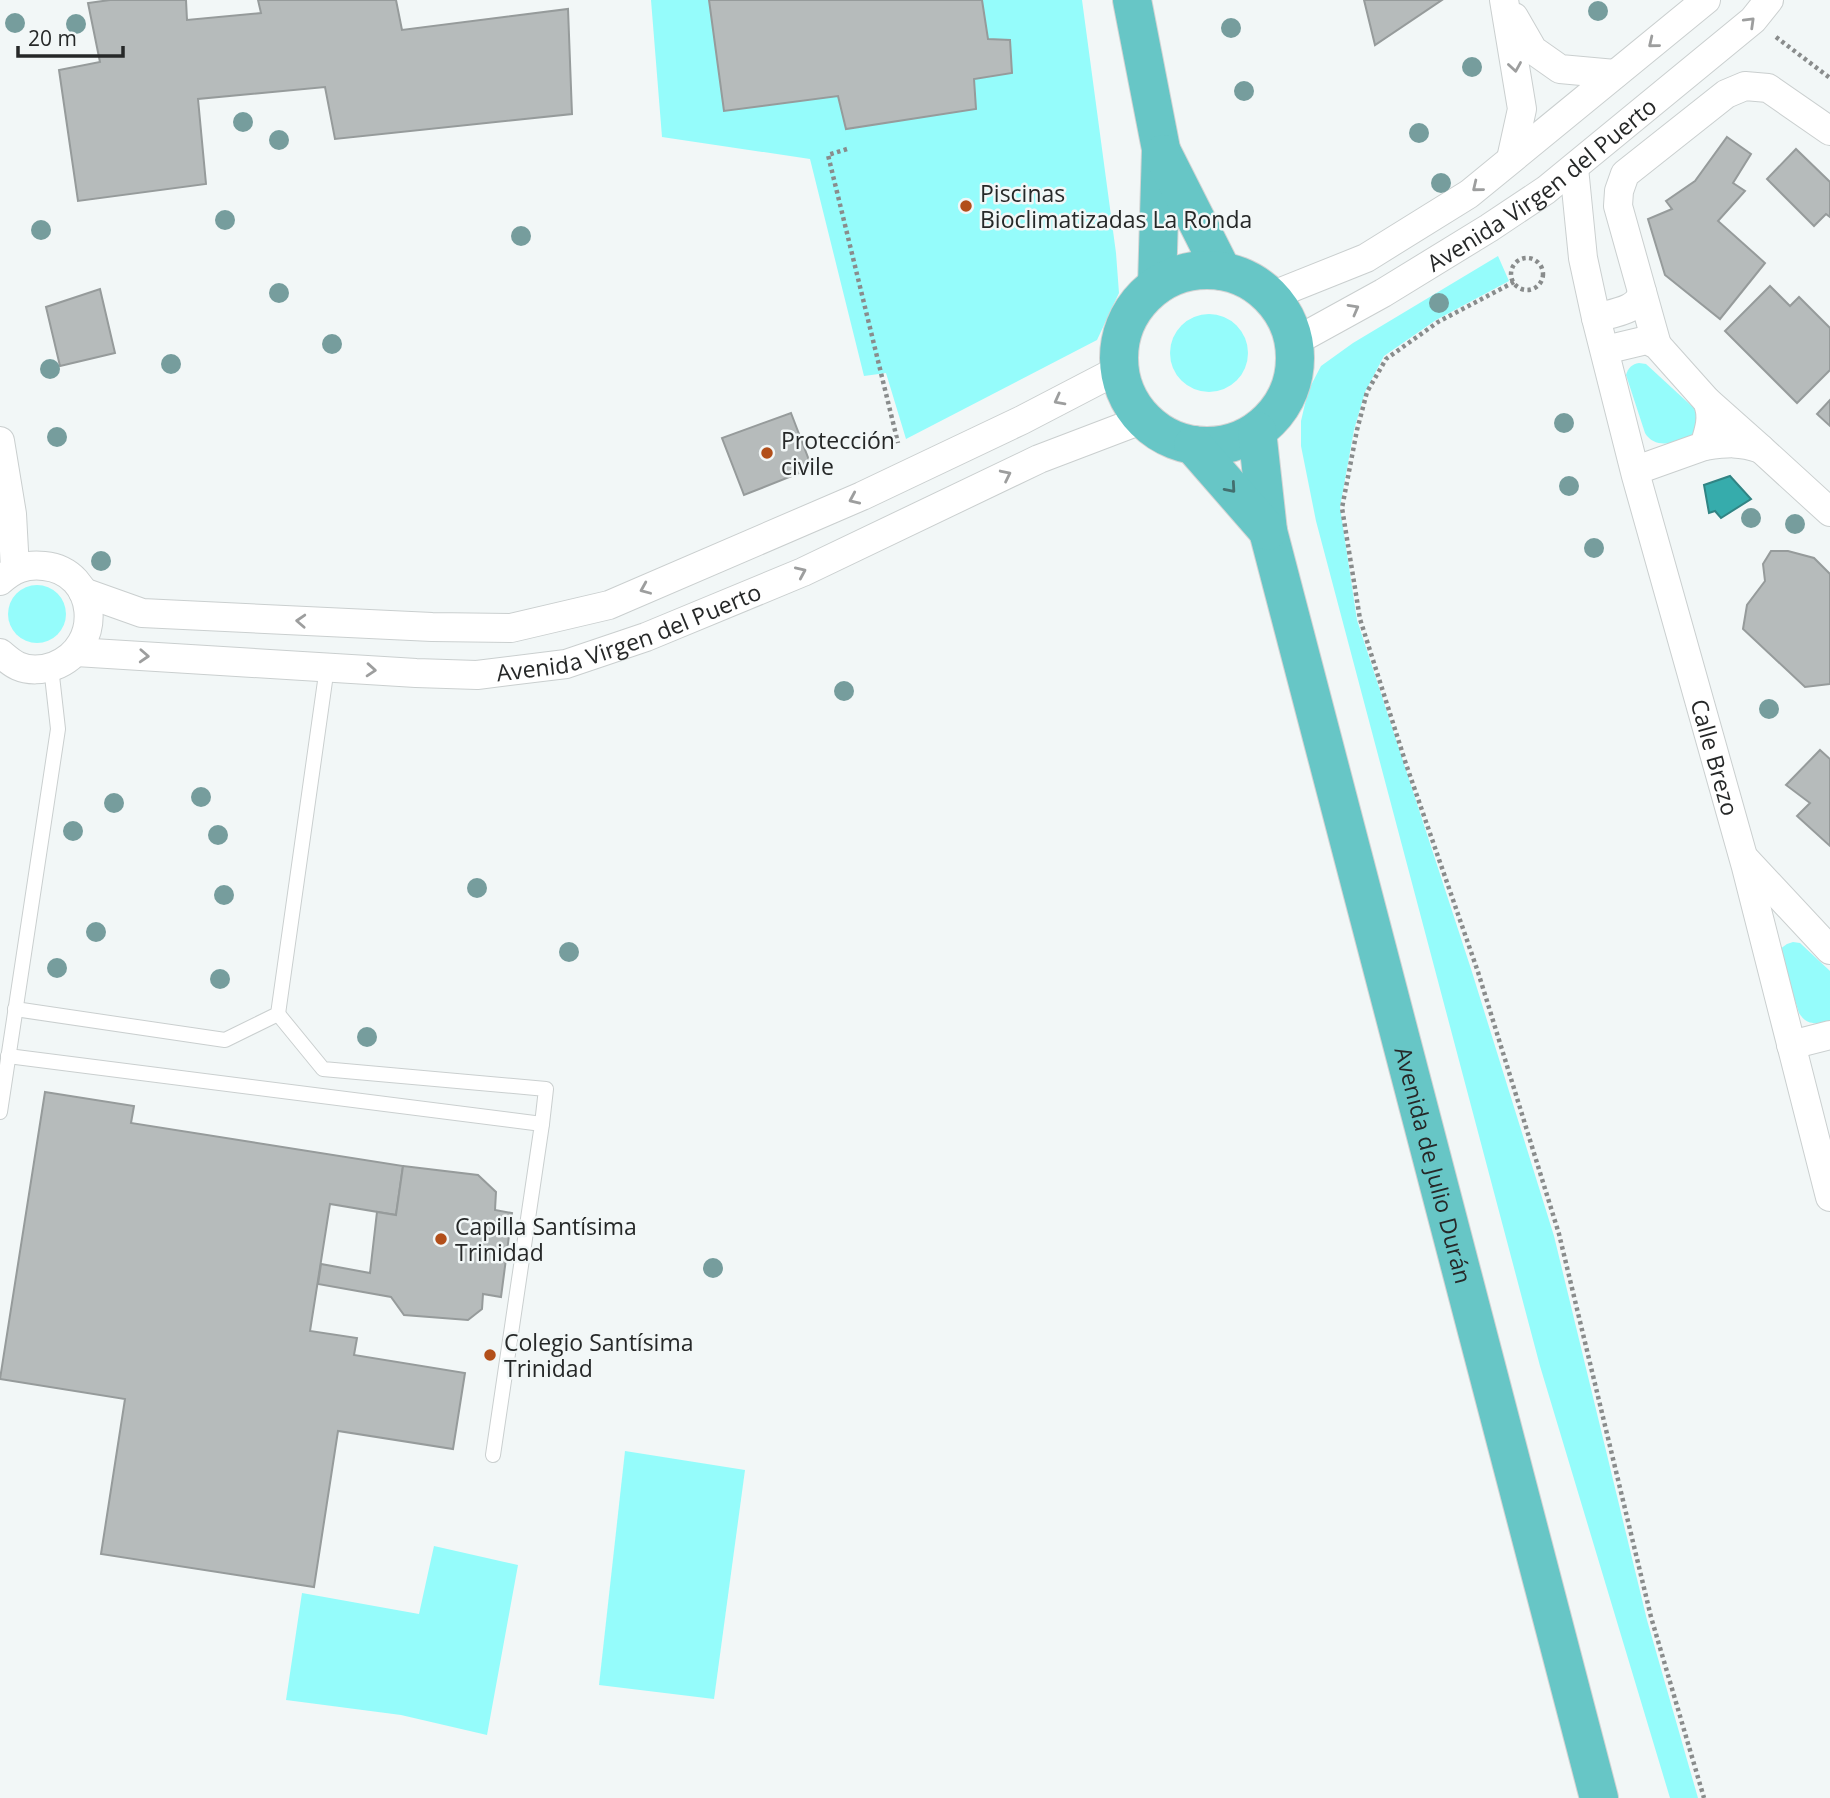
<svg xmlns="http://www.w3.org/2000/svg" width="1830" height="1798" font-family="'Open Sans',sans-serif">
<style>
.green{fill:#95fcfb}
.water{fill:#36acac;stroke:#318484;stroke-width:2}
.building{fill:#b6bbbb;stroke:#969b9b;stroke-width:2}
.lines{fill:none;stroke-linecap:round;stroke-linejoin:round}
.lane-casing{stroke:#cacfcf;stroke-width:16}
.street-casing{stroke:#cacfcf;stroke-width:30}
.primary-casing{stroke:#d4d4d4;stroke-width:40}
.path{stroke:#898c8c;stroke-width:4.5;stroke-dasharray:3.5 3.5;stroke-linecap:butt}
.lane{stroke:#fff;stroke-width:14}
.street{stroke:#fff;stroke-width:28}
.primary{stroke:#67c6c6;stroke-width:38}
.tree{fill:#769d9d}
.oneway{stroke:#9d9e9e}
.oneway2{stroke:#436f6f}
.poi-dot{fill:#b24f1a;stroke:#f2f7f7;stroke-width:2.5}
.labels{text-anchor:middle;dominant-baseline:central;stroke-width:5;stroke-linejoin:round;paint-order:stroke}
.street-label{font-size:23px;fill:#262828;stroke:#f2f7f7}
.poi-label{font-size:23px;fill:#262828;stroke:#f2f7f7;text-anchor:start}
</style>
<rect width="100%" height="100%" fill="#f2f7f7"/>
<g class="green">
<polygon points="651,0 1082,0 1116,253 1119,293 1097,340 906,439 886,373 864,376 810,159 662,137"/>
<polygon points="1498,256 1509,281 1436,320 1384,356 1365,392 1354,430 1340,507 1357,620 1472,972 1554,1236 1647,1620 1698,1798 1670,1798 1540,1366 1316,521 1301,446 1301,421 1308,391 1321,366 1353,343"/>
<circle cx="1209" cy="353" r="39"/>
<path d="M1639 363 1646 364 1697 411 1698 432C1683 441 1656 452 1645 433L1626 375C1628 368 1632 364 1639 363Z"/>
<circle cx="37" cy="614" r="29"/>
<path d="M1793 942 1800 943 1830 971V1021C1817 1024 1807 1026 1799 1013L1780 954V949L1787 944Z"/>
<polygon points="625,1451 745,1470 714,1699 599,1685"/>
<polygon points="434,1546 518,1565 487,1735 401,1715 286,1700 302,1593 419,1614"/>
</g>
<polygon class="water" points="1730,476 1751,499 1721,518 1715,511 1709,513 1704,485"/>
<g class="building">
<polygon points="110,0 186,0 187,20 261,13 258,0 396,0 402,30 568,9 572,114 335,139 325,87 198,99 206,184 78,201 59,70 100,62 88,3"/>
<polygon points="709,0 982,0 988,39 1010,40 1012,73 974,79 976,109 846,129 838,96 724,111"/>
<polygon points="1364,0 1442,0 1375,45"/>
<polygon points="1727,137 1751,154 1733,183 1745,191 1718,221 1765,263 1720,319 1665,275 1648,219 1672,209 1666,201 1695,181"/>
<polygon points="1796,149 1830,182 1830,217 1826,214 1814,226 1767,179"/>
<polygon points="1770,286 1790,306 1799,297 1830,328 1830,370 1797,403 1725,331"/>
<polygon points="100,289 115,353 60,366 46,307"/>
<polygon points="1830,400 1830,426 1817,414"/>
<polygon points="791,413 812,468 744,495 722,438"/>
<polygon points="1771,551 1788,551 1814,558 1830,574 1830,684 1805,687 1743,629 1747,605 1765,581 1763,564"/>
<polygon points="1820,750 1830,759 1830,846 1797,816 1810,803 1786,785"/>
<polygon points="45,1092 134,1106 131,1123 403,1166 396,1215 330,1204 310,1331 357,1338 354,1355 465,1373 453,1449 338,1431 314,1587 101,1554 125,1399 0,1379"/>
<polygon points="403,1166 478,1175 496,1192 495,1210 512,1213 501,1297 483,1294 482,1309 468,1320 404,1315 391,1297 318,1284 321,1264 370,1273 377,1212 396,1215"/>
</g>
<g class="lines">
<defs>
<g id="lane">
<polyline points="15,1009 225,1040 278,1014 327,667"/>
<polyline points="278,1014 323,1069 546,1089 542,1124"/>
<polyline points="8,1056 542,1124 493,1455"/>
<polyline points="0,1112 58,729 51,667"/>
</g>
<g id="street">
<polyline points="1504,0 1522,109 1511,159"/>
<polyline points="1514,17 1533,50 1560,69 1615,74"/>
<path id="s1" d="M1574 168 1583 258 1596 318 1636 476 1746 867 1830 1197"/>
<polyline points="1271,296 1366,258 1469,194 1706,0"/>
<path d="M1596 318C1612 313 1639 311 1642 292"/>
<path id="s2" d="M1294 342 1383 293 1489 228 1546 190 1753 20 1769 0"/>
<polyline points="1657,345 1618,206 1619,191 1625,174 1726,94 1745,86 1768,88 1830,131"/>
<path d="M1605 350 1647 340 1657 345 1707 401C1714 416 1709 431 1704 446L1648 466 1635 468"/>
<polyline points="0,441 12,514 15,569"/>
<path d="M1704 446C1726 443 1739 441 1761 449L1707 401"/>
<polyline points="1761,449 1830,512"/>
<path d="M0 581C13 569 25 564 44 566 98 571 105 647 54 666 43 670 29 671 18 666 11 663 5 657 0 653"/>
<polyline points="83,592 142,613 432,627 511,628 609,605 862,496 1022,420 1120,369"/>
<path id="s3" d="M76 652 416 673 477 675 566 664 646 637 803 572 1039 459 1144 419"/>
<polyline points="1746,860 1830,950"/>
<polyline points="1791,1045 1830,1035"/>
</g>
<g id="primary">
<polyline points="1132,0 1161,149 1157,285"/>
<polyline points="1163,154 1222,271"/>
<circle cx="1207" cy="358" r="88"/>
<path id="s4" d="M1257 431 1268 531 1599 1798"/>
<polyline points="1193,445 1268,531"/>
</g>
</defs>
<use href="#lane" class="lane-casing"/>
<use href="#street" class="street-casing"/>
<use href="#primary" class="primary-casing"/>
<g class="path">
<polyline points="1776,37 1830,78"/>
<polyline points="847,149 828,155 898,443"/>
<circle cx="1527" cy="274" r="16"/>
<polyline points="1514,282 1438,322 1386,359 1367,392 1357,430 1342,508 1360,619 1406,764 1478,972 1559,1234 1651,1617 1704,1798"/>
</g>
<use href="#lane" class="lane"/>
<use href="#street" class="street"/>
<use href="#primary" class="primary"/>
</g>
<g class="tree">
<circle cx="1598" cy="11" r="10"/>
<circle cx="15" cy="23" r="10"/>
<circle cx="76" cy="24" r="10"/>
<circle cx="1231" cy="28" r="10"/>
<circle cx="1472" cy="67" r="10"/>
<circle cx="1244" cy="91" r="10"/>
<circle cx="243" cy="122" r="10"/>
<circle cx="1419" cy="133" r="10"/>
<circle cx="279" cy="140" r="10"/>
<circle cx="1441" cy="183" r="10"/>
<circle cx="225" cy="220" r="10"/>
<circle cx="41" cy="230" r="10"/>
<circle cx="521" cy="236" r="10"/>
<circle cx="279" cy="293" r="10"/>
<circle cx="1439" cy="303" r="10"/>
<circle cx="332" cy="344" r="10"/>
<circle cx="171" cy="364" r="10"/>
<circle cx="50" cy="369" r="10"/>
<circle cx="1564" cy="423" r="10"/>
<circle cx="57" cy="437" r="10"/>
<circle cx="1569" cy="486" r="10"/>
<circle cx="1751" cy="518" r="10"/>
<circle cx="1795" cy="524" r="10"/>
<circle cx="1594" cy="548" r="10"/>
<circle cx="101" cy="561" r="10"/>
<circle cx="844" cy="691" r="10"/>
<circle cx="1769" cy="709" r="10"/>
<circle cx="201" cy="797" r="10"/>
<circle cx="114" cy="803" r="10"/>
<circle cx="73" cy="831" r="10"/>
<circle cx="218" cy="835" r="10"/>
<circle cx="477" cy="888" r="10"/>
<circle cx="224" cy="895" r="10"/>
<circle cx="96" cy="932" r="10"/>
<circle cx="569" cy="952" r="10"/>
<circle cx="57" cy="968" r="10"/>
<circle cx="220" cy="979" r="10"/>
<circle cx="367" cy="1037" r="10"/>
<circle cx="713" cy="1268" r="10"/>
</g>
<defs><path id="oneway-chevron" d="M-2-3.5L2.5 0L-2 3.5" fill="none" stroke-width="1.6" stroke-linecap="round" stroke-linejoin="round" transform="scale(1.75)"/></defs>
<g class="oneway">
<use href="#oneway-chevron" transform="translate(1750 22) rotate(-44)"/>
<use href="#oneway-chevron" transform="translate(1653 43) rotate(141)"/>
<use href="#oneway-chevron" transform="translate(1515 67) rotate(81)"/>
<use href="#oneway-chevron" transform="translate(1477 187) rotate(141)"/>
<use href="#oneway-chevron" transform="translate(1354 309) rotate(-29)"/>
<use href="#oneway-chevron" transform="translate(1059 400) rotate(152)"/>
<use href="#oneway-chevron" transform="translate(1006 475) rotate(-26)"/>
<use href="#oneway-chevron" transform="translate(854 499) rotate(156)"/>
<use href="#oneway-chevron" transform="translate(801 572) rotate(-24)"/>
<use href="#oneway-chevron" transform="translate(645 589) rotate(157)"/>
<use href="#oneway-chevron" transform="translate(301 621) rotate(-177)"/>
<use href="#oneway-chevron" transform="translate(144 656) rotate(3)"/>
<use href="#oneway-chevron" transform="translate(371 670) rotate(4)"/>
</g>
<use class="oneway2" href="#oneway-chevron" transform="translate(1231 488) rotate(49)"/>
<g class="poi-dot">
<circle cx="966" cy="206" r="7"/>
<circle cx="767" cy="453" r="7"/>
<circle cx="441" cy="1239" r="7"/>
<circle cx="490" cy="1355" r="7"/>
</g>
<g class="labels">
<g class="street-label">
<text stroke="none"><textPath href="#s2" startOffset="294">Avenida Virgen del Puerto</textPath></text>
<text stroke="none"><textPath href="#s3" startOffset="560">Avenida Virgen del Puerto</textPath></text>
<text stroke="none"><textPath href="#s1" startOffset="607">Calle Brezo</textPath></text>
<text stroke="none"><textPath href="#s4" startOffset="756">Avenida de Julio Durán</textPath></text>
</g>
<g class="poi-label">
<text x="980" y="193">Piscinas<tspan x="980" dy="26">Bioclimatizadas La Ronda</tspan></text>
<text x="781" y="440">Protección<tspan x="781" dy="26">civile</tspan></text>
<text x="455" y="1226">Capilla Santísima<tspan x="455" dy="26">Trinidad</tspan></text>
<text x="504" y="1342">Colegio Santísima<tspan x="504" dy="26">Trinidad</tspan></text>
</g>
</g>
<path d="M18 46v10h105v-10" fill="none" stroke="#262828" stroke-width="3.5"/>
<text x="28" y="46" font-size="21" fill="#262828" stroke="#f2f7f7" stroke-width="5" paint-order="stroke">20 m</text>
</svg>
